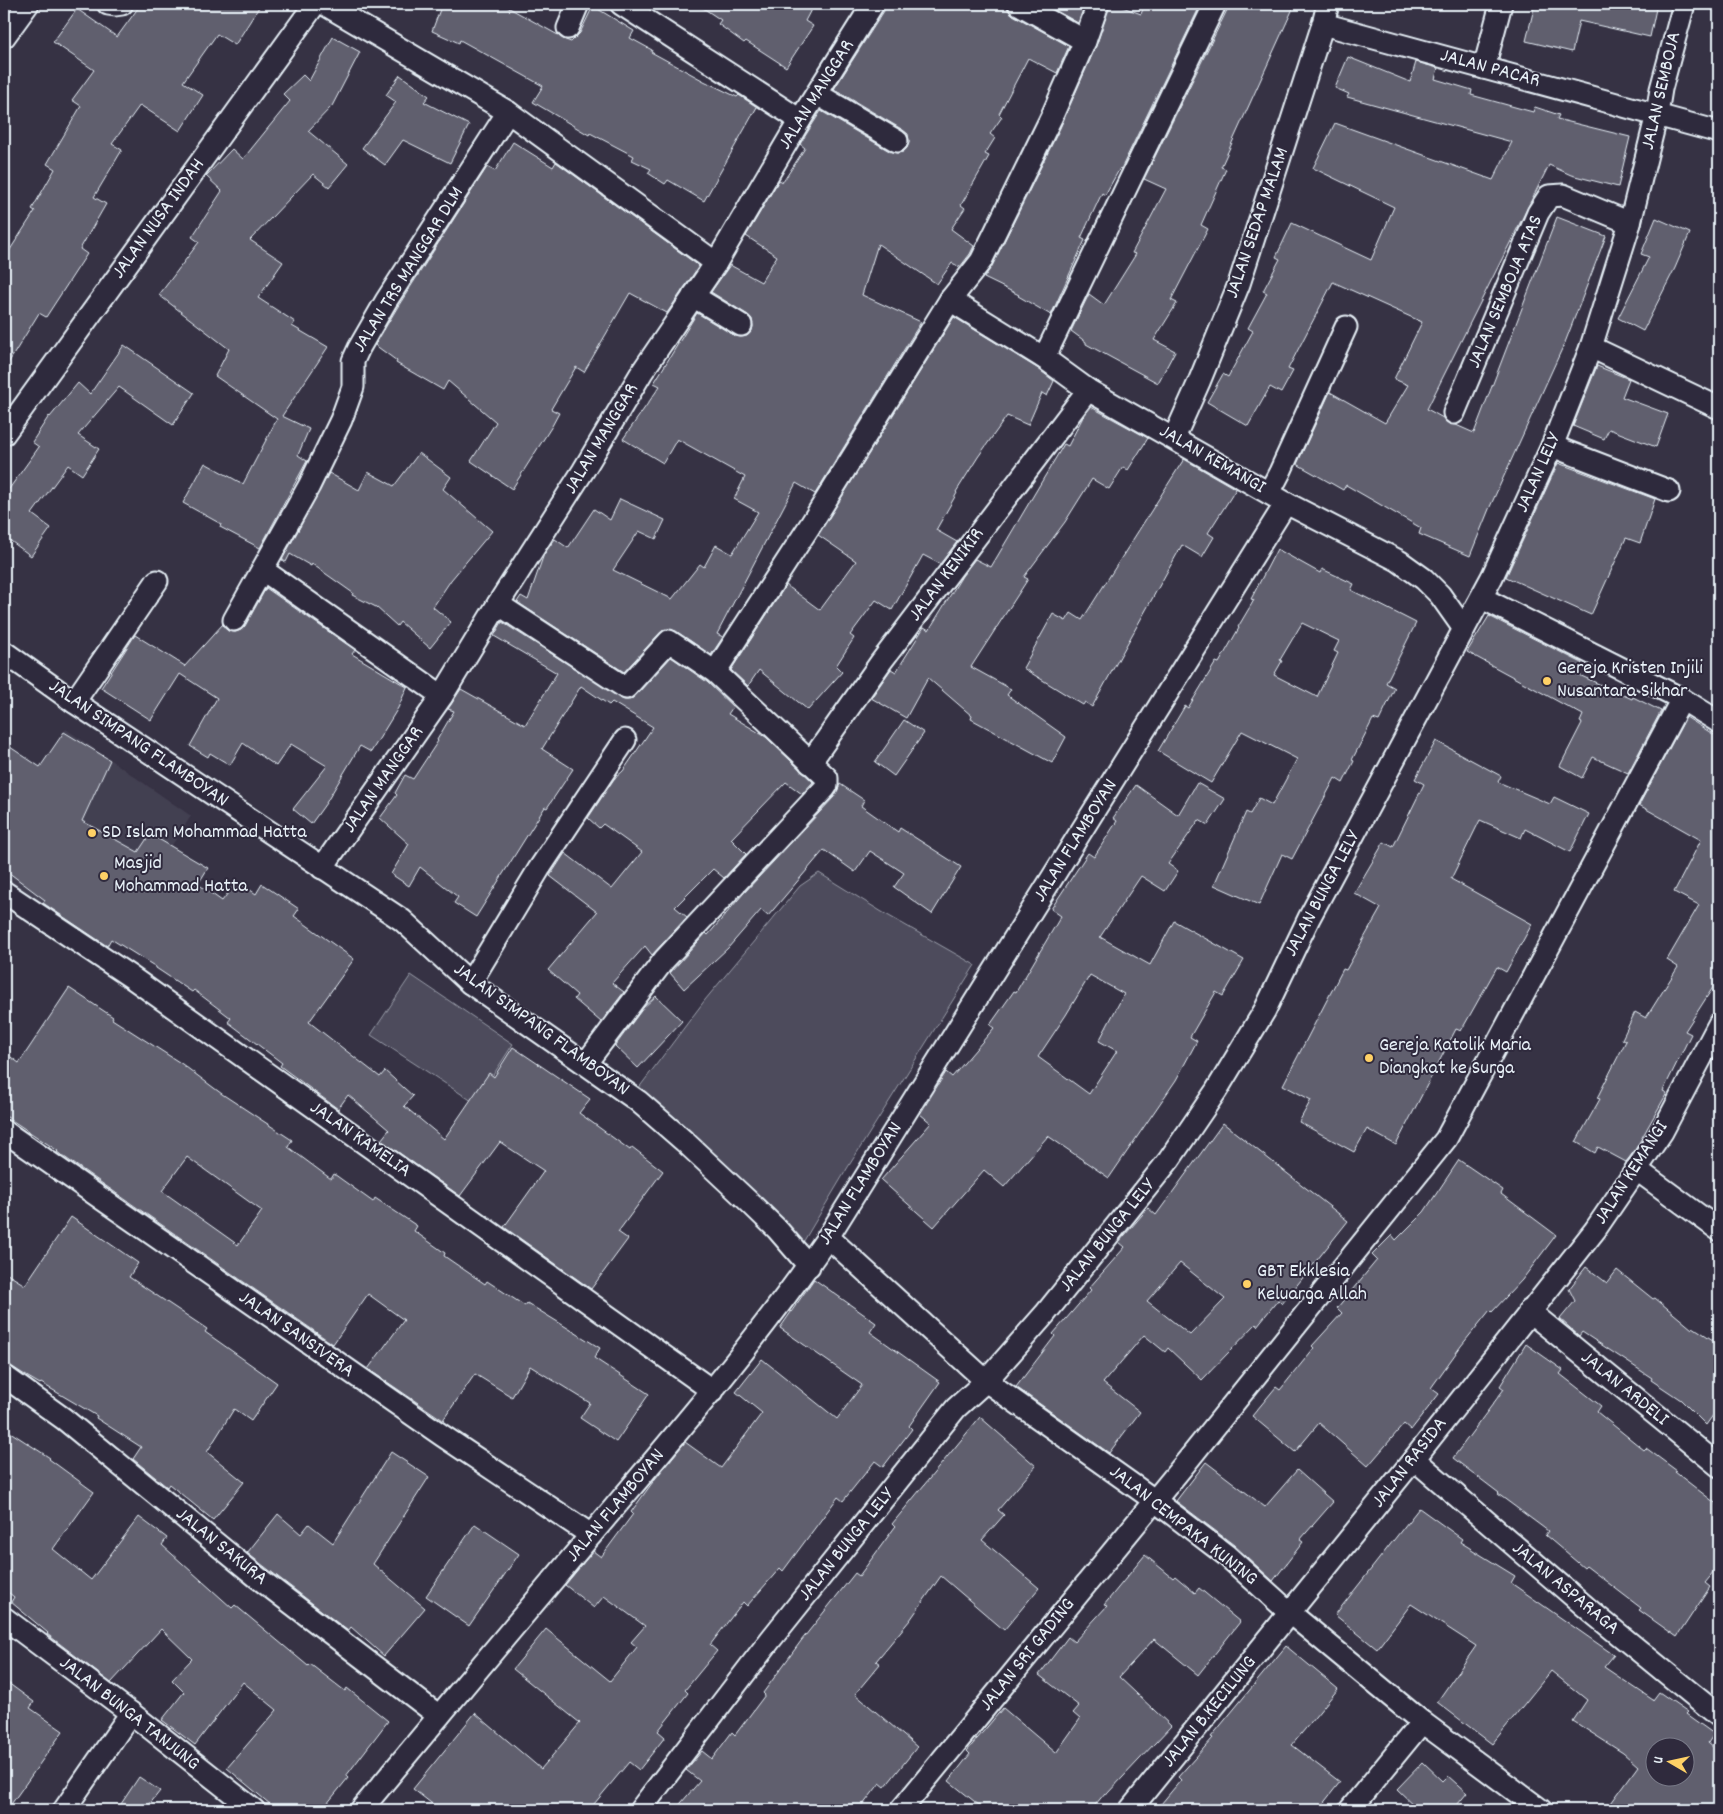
<svg xmlns="http://www.w3.org/2000/svg" width="1723" height="1814" font-family="Dekko,sans-serif">
<style>
.built{fill:#433f51}
.green{fill:#4d4b5c;stroke:#9a9eaa}
.building{fill:#605e6e;stroke:#e8f1f8;fill-rule:evenodd}
.lines{fill:none;stroke-linecap:round;stroke-linejoin:round}
.minor-casing{stroke:#e8f1f8;stroke-width:25}
.minor{stroke:#2f2a3d;stroke-width:21}
.poi-dot{fill:#ffd166;stroke:#2f2a3d;stroke-width:2}
.labels{text-anchor:middle;dominant-baseline:central;stroke-width:4;stroke-linejoin:round;paint-order:stroke}
.street-label{font-size:20px;fill:#e8f1f8;stroke:#2f2a3d}
.poi-label{font-size:20px;fill:#e8f1f8;stroke:#2f2a3d;text-anchor:start}
</style>
<rect width="100%" height="100%" fill="#363244"/>
<filter id="ink" filterUnits="userSpaceOnUse"><feTurbulence type="fractalNoise" baseFrequency=".02" numOctaves="2"/><feDisplacementMap in="SourceGraphic" scale="10" xChannelSelector="R" yChannelSelector="G"/><feConvolveMatrix kernelMatrix="1 2 1 2 8 2 1 2 1" color-interpolation-filters="sRGB"/></filter>
<g filter="url(#ink)">
<polygon class="built" points="66,729 191,816 103,951 4,885 4,819"/>
<g class="green">
<polygon points="819,873 882,912 975,965 848,1167 802,1244 638,1089 705,1000 800,886"/>
<polygon points="411,975 513,1044 475,1103 371,1035"/>
</g>
<g class="building">
<polygon points="141,4 261,4 235,45 217,34 183,82 203,95 180,131 140,105 112,144 122,150 94,197 106,204 80,249 87,254 46,317 39,313 4,370 4,259 35,211 32,209 55,169 47,164 81,106 72,100 94,70 53,42 77,9 117,37"/>
<polygon points="442,4 502,4 558,35 563,39 571,42 580,33 593,6 634,31 630,38 652,50 651,52 704,81 737,97 739,95 757,107 704,201 668,180 665,184 648,173 651,169 632,160 634,156 590,133 589,135 533,102 543,86 460,40 459,43 432,31"/>
<polygon points="697,4 814,4 805,21 813,26 786,67 746,41 744,43 718,24 721,20"/>
<polygon points="885,4 1007,4 1008,10 1013,15 1069,46 1057,73 1028,58 999,114 1002,117 990,134 995,138 985,154 989,156 961,205 965,208 951,229 974,246 970,254 960,267 952,263 937,284 878,244 862,295 921,322 815,494 796,483 717,634 723,637 711,655 676,631 665,629 660,633 624,672 517,602 521,596 528,600 544,554 555,539 568,548 594,509 610,520 620,499 665,520 656,539 639,531 613,570 672,599 700,564 704,567 716,545 732,554 758,512 734,499 745,477 677,439 663,463 623,439 660,386 654,383 697,313 735,336 740,337 747,336 752,331 753,326 752,319 748,315 711,292 730,265 761,282 777,256 746,236 779,180 783,182 805,148 800,144 821,111 891,152 897,153 903,152 907,148 909,141 908,134 903,130 834,89 884,11"/>
<polygon points="1044,4 1085,4 1078,23"/>
<polygon points="1110,4 1115,4 1141,14 1145,4 1182,4 1198,10 1121,169 1120,168 1105,195 1102,193 1081,238 1085,240 1051,315 1018,296 1019,295 984,278 992,266 1060,128 1096,46"/>
<polygon points="1230,4 1295,4 1221,167 1226,169 1201,225 1208,229 1171,300 1177,303 1154,340 1175,351 1158,383 1086,344 1086,342 1071,331 1089,294 1104,305 1136,254 1132,253 1166,189 1144,179"/>
<polygon points="1535,4 1657,4 1650,37 1579,21 1572,52 1526,41"/>
<polygon points="333,37 360,52 332,106 308,131 348,164 329,187 313,174 250,240 283,262 258,298 295,322 292,326 328,347 282,416 309,429 298,455 307,461 260,548 220,527 221,524 183,503 205,463 243,484 277,419 215,376 229,349 159,295 199,242 192,237 222,191 206,176 232,149 243,159 290,101 283,94 303,75 309,81"/>
<polygon points="1348,57 1410,82 1416,62 1438,68 1435,79 1472,90 1471,95 1533,112 1535,107 1559,115 1557,119 1630,137 1618,187 1571,175 1549,165 1427,409 1443,418 1449,424 1456,425 1474,433 1557,217 1606,236 1566,340 1489,509 1470,556 1419,534 1421,528 1346,485 1343,490 1297,464 1330,392 1385,423 1408,385 1394,379 1422,322 1333,282 1288,369 1293,371 1281,393 1270,387 1248,426 1207,402 1223,374 1228,377 1253,331 1248,328 1267,293 1263,291 1280,259 1276,257 1292,223 1371,260 1394,207 1313,168 1335,123 1493,180 1512,142 1347,97 1349,94 1335,88"/>
<polygon points="400,75 429,96 424,102 469,125 450,163 403,140 385,165 362,148 396,102 386,95"/>
<polygon points="513,142 553,167 556,162 699,266 667,313 630,293 584,372 576,367 551,409 559,413 552,426 512,489 471,461 496,422 448,381 443,390 396,363 397,361 375,345 397,308 487,167 495,171"/>
<polygon points="1656,218 1690,233 1675,268 1643,331 1618,318 1649,257 1641,254"/>
<polygon points="954,317 1037,368 1054,381 1047,396 1042,393 1028,425 1007,416 978,457 956,492 957,493 936,530 957,542 940,564 923,555 892,610 876,600 850,635 854,638 836,666 842,672 808,710 759,670 748,686 731,670 786,585 820,610 856,561 818,535"/>
<polygon points="124,345 194,393 173,425 119,387 78,435 99,449 82,475 68,465 32,514 51,528 31,556 4,536 4,496 39,447 32,442 49,416 50,417 78,383 90,394"/>
<polygon points="1597,366 1629,379 1622,397 1668,414 1656,447 1609,429 1604,439 1573,426"/>
<polygon points="1091,407 1148,438 1128,470 1123,467 1109,489 1092,479 1065,522 1024,577 1028,579 971,667 1011,689 1007,695 1066,737 1052,763 971,719 972,716 928,678 906,718 871,698 891,669 896,672 924,627 929,630 962,576 975,559 991,567 1064,444 1068,446 1083,417"/>
<polygon points="419,453 451,477 443,489 492,531 451,580 433,607 451,622 430,648 400,622 397,626 376,607 352,595 353,593 312,564 311,566 290,554 286,562 282,560 329,473 359,490 368,472 394,486"/>
<polygon points="1184,459 1236,489 1208,533 1214,537 1202,557 1182,545 1092,707 1085,702 1083,705 1023,668 1053,614 1066,621 1071,613 1082,620"/>
<polygon points="1558,463 1655,499 1640,543 1626,538 1591,615 1506,577"/>
<path d="M1277 549 1320 573 1322 569 1354 584 1351 590 1416 623 1386 683 1395 688 1379 721 1373 719 1352 760 1354 761 1343 783 1335 778 1292 859 1282 854 1259 905 1214 885 1246 812 1250 814 1259 798 1272 805 1297 759 1242 731 1211 783 1158 751 1185 706 1188 708 1216 662 1219 663 1239 628 1238 627 1254 600 1251 599ZM1302 623 1339 641 1334 651 1338 653 1317 697 1274 675 1282 661 1280 660Z"/>
<polygon points="266,588 355,650 352,654 407,687 398,708 371,752 360,746 326,803 311,824 293,809 327,766 291,744 276,766 243,743 230,765 210,753 208,757 190,746 217,698 180,674 151,720 101,688 135,635 185,666 184,667 223,624 228,631 235,632 241,630 245,626"/>
<polygon points="1489,616 1582,663 1577,674 1632,699 1633,697 1661,711 1628,773 1593,757 1582,778 1560,766 1582,723 1580,722 1583,715 1467,652"/>
<polygon points="502,622 624,700 630,700 635,696 671,657 707,682 733,707 728,714 766,737 813,782 802,794 786,782 731,839 746,854 724,878 713,869 675,907 687,917 652,955 645,946 612,983 624,992 601,1022 574,999 577,995 548,970 597,912 550,876 565,853 612,889 642,852 603,824 599,828 588,818 614,779 623,771 653,727 612,702 609,705 581,686 542,749 573,769 547,808 545,807 476,917 454,903 458,897 420,867 409,886 391,874 409,844 380,818 397,795 395,793 405,775 413,779 438,741 437,740 454,711 448,709 461,689 525,725 557,673 494,636"/>
<polygon points="1686,717 1719,738 1719,978 1685,1031 1691,1034 1663,1091 1667,1093 1635,1150 1626,1162 1598,1147 1595,1153 1576,1142 1600,1099 1597,1098 1626,1041 1622,1039 1635,1012 1646,1018 1678,967 1667,960 1699,905 1674,892 1701,840 1639,805"/>
<polygon points="904,720 924,733 894,776 875,762"/>
<polygon points="64,732 110,760 82,821 138,852 150,834 208,868 198,884 222,901 237,881 256,894 262,884 299,909 294,916 354,959 309,1022 380,1077 385,1071 413,1096 404,1106 444,1139 489,1073 494,1077 513,1047 590,1099 579,1113 630,1150 632,1147 663,1171 618,1232 628,1239 591,1289 504,1227 544,1171 500,1142 460,1196 381,1140 389,1130 348,1095 338,1109 280,1066 282,1063 228,1022 231,1018 194,990 192,992 156,968 156,967 111,939 107,946 43,903 45,900 4,869 4,743 40,767"/>
<polygon points="1436,741 1501,776 1498,782 1550,804 1554,797 1589,814 1570,852 1525,829 1521,838 1480,820 1451,879 1532,924 1506,972 1497,967 1461,1031 1456,1029 1396,1145 1367,1129 1354,1152 1299,1122 1311,1100 1283,1085 1343,969 1346,970 1381,908 1354,893 1384,842 1393,847 1424,784 1415,779"/>
<path d="M1197 783 1225 799 1208 825 1199 820 1168 864 1178 871 1165 891 1141 876 1100 937 1150 965 1174 921 1244 960 1223 996 1216 992 1190 1037 1197 1041 1176 1080 1109 1178 1048 1136 1004 1187 984 1170 934 1227 881 1180 931 1123 920 1114 946 1072 952 1077 994 1028 990 1025 1014 991 1016 992 1061 916 1051 909 1088 853 1094 857 1117 821 1113 818 1136 785 1178 815ZM1090 975 1124 994 1099 1041 1117 1051 1089 1094 1038 1057 1066 1015Z"/>
<polygon points="840,784 864,800 861,806 898,832 900,828 961,867 932,914 894,887 904,873 870,851 855,872 824,850 768,916 761,910 728,948 684,989 670,973 706,933 708,935 743,894 834,797"/>
<path d="M69 988 113 1017 112 1019 182 1064 222 1094 292 1140 288 1147 331 1179 334 1174 373 1202 375 1198 417 1226 414 1231 445 1253 444 1256 485 1284 487 1281 525 1306 527 1303 600 1348 594 1358 649 1394 616 1442 580 1418 590 1403 530 1366 512 1397 475 1374 443 1420 368 1369 404 1320 368 1294 333 1344 57 1152 58 1151 4 1115V1052L19 1063ZM187 1157 262 1211 238 1245 162 1191Z"/>
<polygon points="656,996 682,1021 638,1068 615,1046 643,1008"/>
<path d="M1223 1123 1348 1221 1282 1304 1278 1300 1257 1326 1256 1324 1202 1380 1168 1348 1165 1352 1144 1335 1103 1383 1140 1412 1109 1453 1016 1387 1055 1336 1053 1334 1091 1290 1089 1288 1125 1247 1119 1242 1148 1208 1156 1215ZM1180 1263 1225 1299 1190 1335 1147 1301Z"/>
<polygon points="1459,1160 1503,1190 1501,1194 1556,1235 1522,1280 1492,1312 1490,1310 1461,1346 1431,1388 1439,1394 1411,1430 1404,1424 1368,1466 1319,1423 1295,1452 1252,1416 1276,1387 1280,1390 1314,1348 1312,1346 1342,1313 1337,1308 1377,1260 1372,1255 1392,1235 1396,1240 1424,1212"/>
<polygon points="71,1217 138,1263 129,1277 207,1329 205,1332 277,1383 251,1421 234,1409 207,1452 244,1482 213,1520 169,1484 167,1487 133,1459 141,1447 96,1418 97,1416 41,1383 40,1384 28,1377 11,1366 4,1364 4,1272 25,1285"/>
<polygon points="1586,1267 1607,1283 1617,1270 1653,1299 1655,1298 1692,1329 1693,1327 1719,1344 1719,1407 1706,1425 1681,1400 1651,1380 1652,1378 1582,1332 1579,1336 1560,1319 1575,1301 1569,1289"/>
<polygon points="814,1279 876,1323 870,1332 940,1382 909,1426 912,1429 883,1467 875,1461 843,1501 838,1497 783,1571 780,1568 747,1606 743,1602 710,1645 717,1651 685,1690 688,1693 658,1731 665,1737 639,1770 629,1762 589,1810 440,1810 413,1789 475,1713 541,1769 580,1723 513,1669 546,1629 610,1681 637,1647 631,1642 645,1626 604,1596 594,1608 565,1585 593,1551 601,1557 633,1514 631,1512 655,1479 685,1442 721,1468 762,1413 736,1392 762,1359 837,1419 862,1385 780,1328"/>
<polygon points="1526,1344 1563,1370 1560,1374 1601,1406 1597,1412 1644,1450 1646,1448 1677,1471 1675,1472 1719,1506 1719,1566 1705,1583 1710,1587 1677,1637 1639,1610 1641,1608 1586,1566 1584,1568 1545,1535 1548,1531 1498,1494 1499,1493 1453,1458 1504,1389 1500,1386"/>
<polygon points="980,1417 1036,1466 998,1510 1004,1515 982,1540 1039,1588 1004,1630 941,1576 910,1620 876,1661 880,1664 855,1694 917,1747 885,1787 880,1783 859,1810 675,1810 700,1781 686,1770 702,1751 712,1759 732,1732 735,1735 765,1695 763,1693 801,1641 855,1573 859,1576 895,1527 892,1524"/>
<polygon points="4,1428 50,1458 49,1459 94,1492 53,1549 91,1580 139,1517 167,1538 162,1545 232,1608 235,1605 308,1666 310,1664 345,1691 347,1688 388,1721 346,1776 348,1778 322,1810 277,1810 227,1768 277,1710 243,1682 195,1745 162,1720 184,1692 172,1680 192,1659 161,1629 111,1683 47,1634 48,1633 11,1602 14,1597 4,1589"/>
<polygon points="391,1452 429,1477 373,1564 425,1608 384,1656 351,1627 348,1631 247,1553 278,1514 301,1534 309,1524 333,1543"/>
<polygon points="1206,1462 1265,1507 1297,1470 1333,1502 1300,1540 1303,1542 1273,1581 1234,1545 1176,1501"/>
<path d="M1419 1508 1462 1539 1460 1542 1515 1576 1511 1583 1614 1655 1604 1667 1653 1700 1659 1692 1688 1712 1686 1714 1714 1734 1708 1743 1719 1752V1810H1606L1638 1766 1623 1753 1573 1721 1587 1700 1551 1671 1492 1744 1437 1702 1476 1646 1411 1604 1377 1649 1335 1615ZM1656 1746H1686V1776H1656Z"/>
<polygon points="475,1524 519,1554 469,1626 426,1596"/>
<polygon points="1145,1555 1173,1578 1175,1576 1195,1593 1199,1588 1240,1622 1198,1675 1154,1639 1119,1677 1171,1726 1107,1794 1105,1793 1091,1810 985,1810 949,1781 970,1754 967,1751 1003,1708 1056,1753 1080,1719 1073,1713 1079,1706 1039,1675 1068,1637 1074,1642 1107,1606 1104,1605"/>
<polygon points="1286,1646 1338,1689 1292,1745 1340,1782 1318,1810 1156,1810 1181,1780 1178,1777 1213,1738 1211,1737"/>
<polygon points="4,1680 34,1702 30,1708 63,1731 7,1810 4,1810"/>
<polygon points="1423,1762 1443,1781 1448,1776 1467,1793 1453,1810 1419,1810 1397,1789"/>
<polygon points="139,1777 160,1791 145,1810 117,1810"/>
</g>
<g class="lines">
<defs>
<g id="minor">
<polyline points="108,4 115,5 122,4"/>
<polyline points="324,4 508,112 716,263"/>
<polyline points="621,4 800,120"/>
<polyline points="1019,4 1085,41"/>
<polyline points="1323,24 1719,132"/>
<polyline points="568,28 578,4"/>
<polyline points="4,37 28,4"/>
<polyline points="1484,68 1501,4"/>
<polyline points="817,94 897,141"/>
<polyline points="693,296 741,325"/>
<polyline points="950,300 1044,358 1088,390 1286,503 1399,561 1424,579 1440,595 1464,629"/>
<polyline points="1591,347 1719,408"/>
<polyline points="1044,358 1215,4"/>
<polyline points="1454,413 1538,213 1549,196 1563,195 1630,223"/>
<polyline points="4,434 315,4"/>
<polyline points="1174,438 1199,382 1239,284 1323,24 1328,4"/>
<polyline points="1552,446 1669,491"/>
<polyline points="1269,493 1280,472 1346,327"/>
<polyline points="263,570 442,696"/>
<polyline points="1482,598 1682,699 1719,722"/>
<polyline points="498,604 626,688 669,641 715,672 827,778 827,785 825,788 664,960 586,1063"/>
<polyline points="234,620 309,486 341,420 353,387 353,361 359,348 386,301 508,112"/>
<polyline points="4,652 74,702 402,920 470,983 638,1101 684,1141 747,1200 777,1229 809,1266"/>
<polyline points="715,672 811,524 950,300 981,261 1051,118 1085,41 1098,4"/>
<polyline points="74,702 157,581"/>
<polyline points="810,763 881,662 1088,390"/>
<polyline points="322,868 442,696 498,604 583,471 642,372 716,263 800,120 873,4"/>
<polyline points="4,892 131,977 713,1391"/>
<polyline points="470,983 539,869 625,740"/>
<polyline points="4,1131 443,1436 591,1535"/>
<polyline points="1636,1169 1719,1230"/>
<polyline points="828,1237 986,1381 1154,1500 1226,1555 1290,1613 1422,1722 1541,1810"/>
<polyline points="1529,1311 1719,1466"/>
<polyline points="4,1376 64,1419 257,1577 439,1716"/>
<polyline points="1414,1459 1594,1614 1719,1716"/>
<polyline points="4,1618 131,1713 254,1810"/>
<polyline points="64,1810 131,1713"/>
<path d="M361 1810C437 1718 514 1626 591 1535 673 1438 756 1342 828 1237L1286 503"/>
<polyline points="640,1810 771,1639 956,1408 986,1381 1045,1314 1169,1160 1216,1091 1265,1010 1309,918 1464,629 1492,577 1552,446 1591,347 1630,223 1657,114 1661,89 1684,4"/>
<polyline points="901,1810 1188,1460 1446,1139 1682,699"/>
<polyline points="1130,1810 1414,1459 1595,1230 1662,1132 1719,1024"/>
<polyline points="1350,1810 1422,1722"/>
</g>
</defs>
<use href="#minor" class="minor-casing"/>
<use href="#minor" class="minor"/>
</g>
</g>
<g class="poi-dot">
<circle cx="1547" cy="681" r="5"/>
<circle cx="92" cy="833" r="5"/>
<circle cx="104" cy="876" r="5"/>
<circle cx="1369" cy="1058" r="5"/>
<circle cx="1247" cy="1284" r="5"/>
</g>
<g class="labels">
<g class="street-label">
<text transform="translate(1490 69) rotate(15)">JALAN PACAR</text>
<text transform="translate(1662 91) rotate(-77)">JALAN SEMBOJA</text>
<text transform="translate(817 95) rotate(-58)">JALAN MANGGAR</text>
<text transform="translate(159 219) rotate(-54)">JALAN NUSA INDAH</text>
<text transform="translate(1258 223) rotate(-71)">JALAN SEDAP MALAM</text>
<text transform="translate(409 270) rotate(-58)">JALAN TRS MANGGAR DLM</text>
<text transform="translate(1506 292) rotate(-67)">JALAN SEMBOJA ATAS</text>
<text transform="translate(602 439) rotate(-59)">JALAN MANGGAR</text>
<text transform="translate(1212 460) rotate(30)">JALAN KEMANGI</text>
<text transform="translate(1539 473) rotate(-66)">JALAN LELY</text>
<text transform="translate(947 575) rotate(-53)">JALAN KENIKIR</text>
<text transform="translate(138 744) rotate(34)">JALAN SIMPANG FLAMBOYAN</text>
<text transform="translate(384 780) rotate(-55)">JALAN MANGGAR</text>
<text transform="translate(1076 841) rotate(-58)">JALAN FLAMBOYAN</text>
<text transform="translate(1323 894) rotate(-62)">JALAN BUNGA LELY</text>
<text transform="translate(541 1030) rotate(36)">JALAN SIMPANG FLAMBOYAN</text>
<text transform="translate(360 1140) rotate(35)">JALAN KAMELIA</text>
<text transform="translate(1632 1173) rotate(-57)">JALAN KEMANGI</text>
<text transform="translate(861 1184) rotate(-58)">JALAN FLAMBOYAN</text>
<text transform="translate(1108 1236) rotate(-51)">JALAN BUNGA LELY</text>
<text transform="translate(296 1335) rotate(35)">JALAN SANSIVERA</text>
<text transform="translate(1624 1389) rotate(39)">JALAN ARDELI</text>
<text transform="translate(1410 1463) rotate(-52)">JALAN RASIDA</text>
<text transform="translate(616 1506) rotate(-50)">JALAN FLAMBOYAN</text>
<text transform="translate(1183 1526) rotate(38)">JALAN CEMPAKA KUNING</text>
<text transform="translate(847 1545) rotate(-51)">JALAN BUNGA LELY</text>
<text transform="translate(221 1547) rotate(39)">JALAN SAKURA</text>
<text transform="translate(1565 1589) rotate(40)">JALAN ASPARAGA</text>
<text transform="translate(1028 1655) rotate(-51)">JALAN SRI GADING</text>
<text transform="translate(1210 1712) rotate(-51)">JALAN B.KECILUNG</text>
<text transform="translate(129 1714) rotate(38)">JALAN BUNGA TANJUNG</text>
</g>
<g class="poi-label">
<text x="1557" y="669">Gereja Kristen Injili<tspan x="1557" dy="23">Nusantara Sikhar</tspan></text>
<text x="102" y="833">SD Islam Mohammad Hatta</text>
<text x="114" y="864">Masjid<tspan x="114" dy="23">Mohammad Hatta</tspan></text>
<text x="1379" y="1046">Gereja Katolik Maria<tspan x="1379" dy="23">Diangkat ke Surga</tspan></text>
<text x="1257" y="1272">GBT Ekklesia<tspan x="1257" dy="23">Keluarga Allah</tspan></text>
</g>
</g>
<rect width="1723" height="1814" fill="none" stroke="#2f2a3d" stroke-width="20"/>
<rect x="10" y="10" width="1703" height="1794" fill="none" stroke="#e8f1f8" stroke-width="2" filter="url(#ink)"/>
<g transform="translate(1670 1762) rotate(279)"><circle r="24" fill="#2f2a3d" stroke="#797a88"/>
<path d="M0-4L9 19L0 12L-9 19Z" fill="#ffd166"/>
<text y="-8" font-size="14" font-weight="bold" text-anchor="middle" fill="#e8f1f8">U</text>
</g>
</svg>
